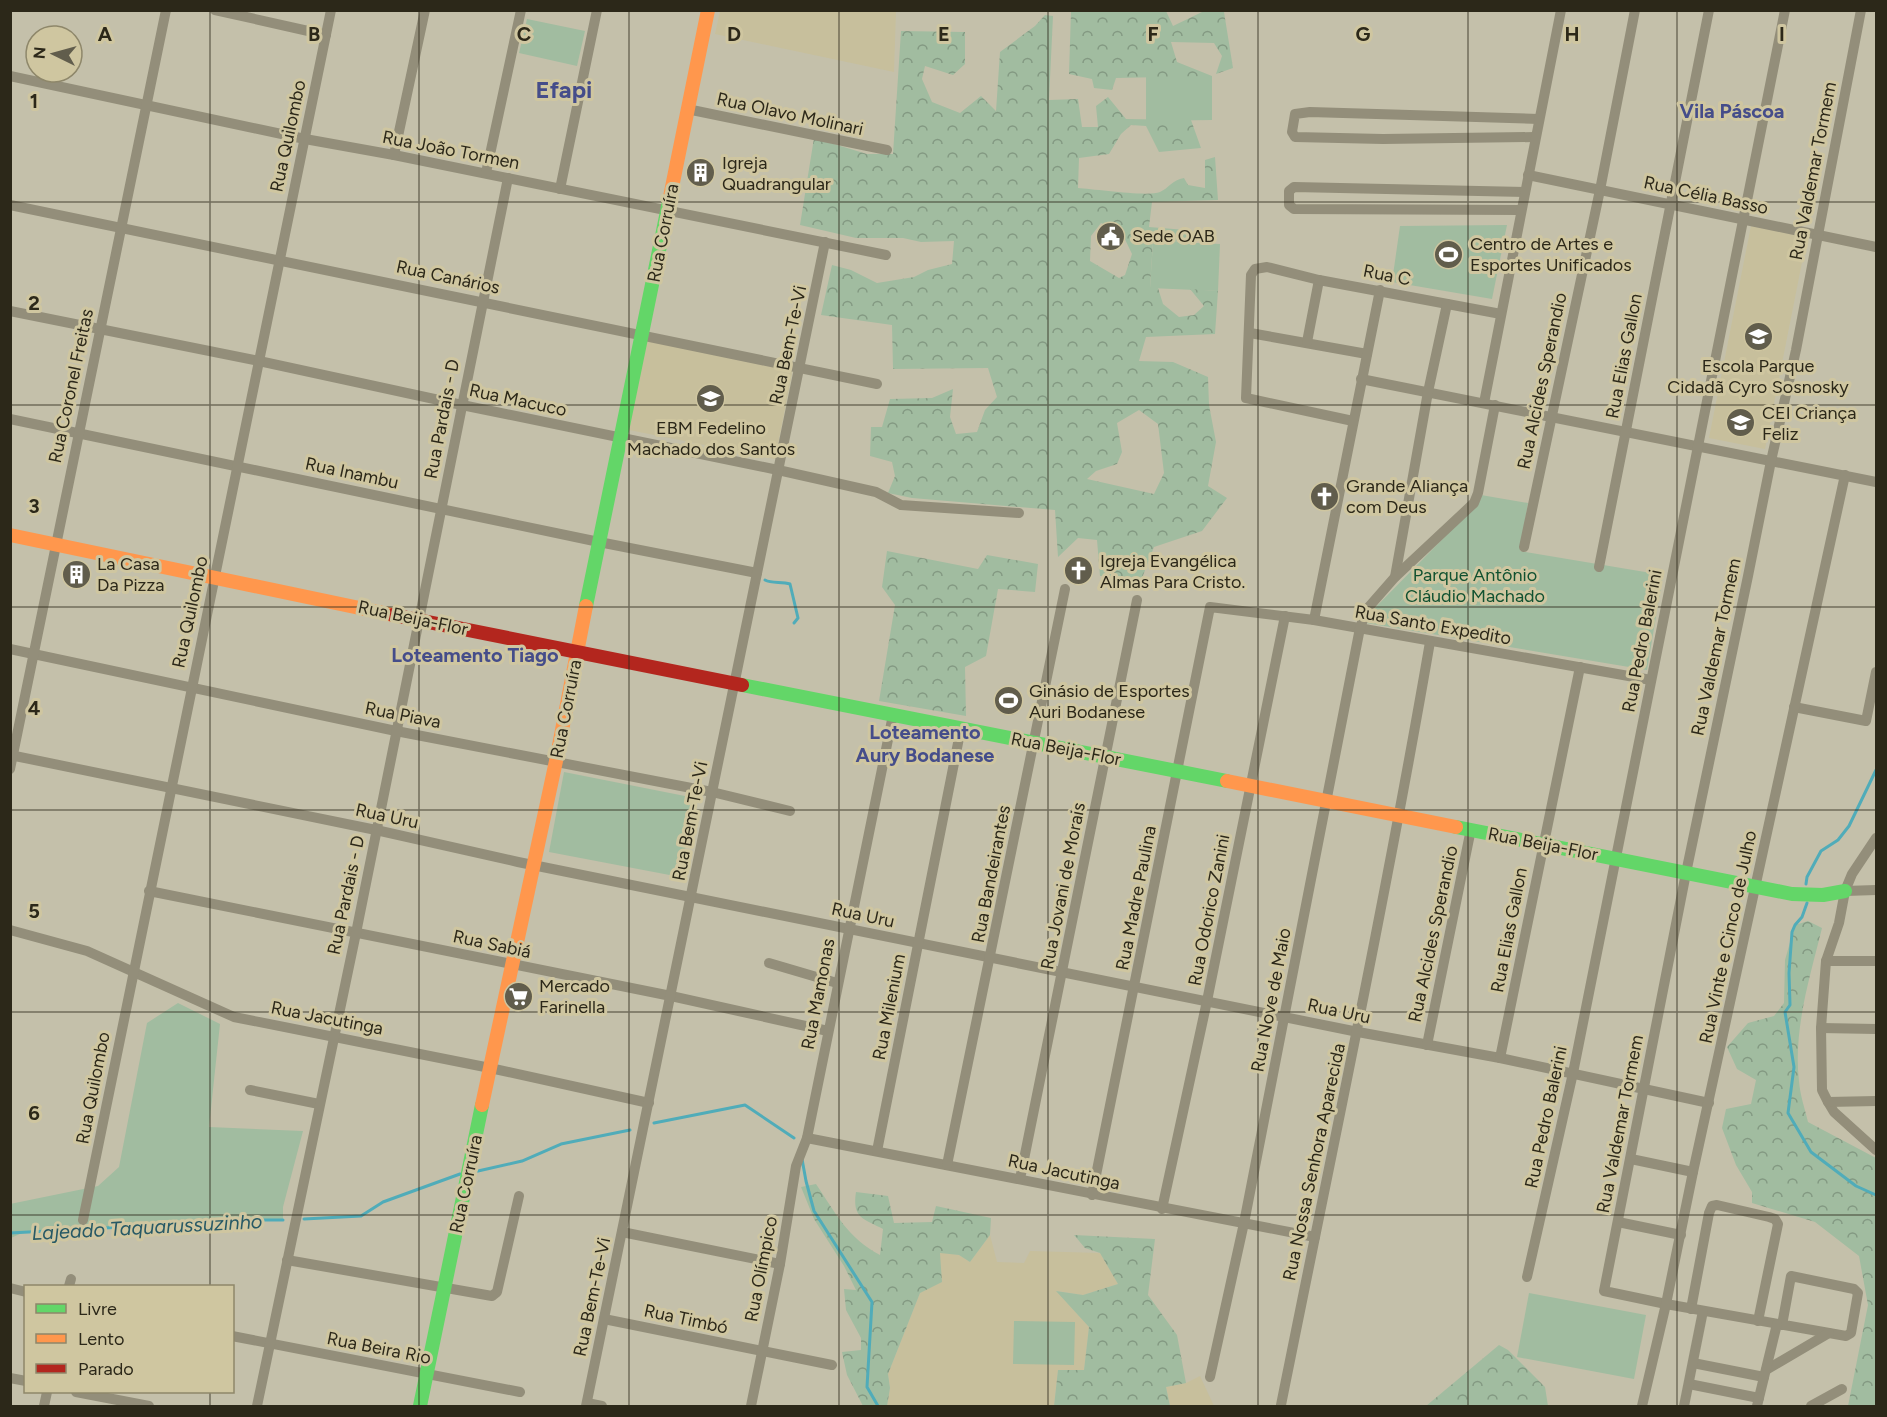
<svg xmlns="http://www.w3.org/2000/svg" width="1887" height="1417" font-family="Figtree,sans-serif">
<style>
.built{fill:#c7bf9c}
.green{fill:#a1bca0}
.forest{fill:url(#forest-crowns);fill-rule:evenodd}
.lines{fill:none;stroke-linecap:round;stroke-linejoin:round}
.stream{stroke:#50acb9;stroke-width:3}
.street{stroke:#938e7a;stroke-width:10}
.fast{stroke:#63d668;stroke-width:14}
.slow{stroke:#ff974d;stroke-width:14}
.jam{stroke:#b3261e;stroke-width:14}
.grid{fill:none;stroke:#2c2819;stroke-width:1.5;stroke-opacity:0.55}
.labels{text-anchor:middle;dominant-baseline:central;stroke-width:6;stroke-linejoin:round;paint-order:stroke}
.street-label{font-size:18px;fill:#2c2819;stroke:#cfc6a0}
.poi-label{font-size:18px;fill:#2c2819;stroke:#cfc6a0;text-anchor:start}
.park-label{font-size:18px;fill:#105130;stroke:#cfc6a0}
.neighbourhood-label{font-size:20px;font-weight:bold;fill:#454d8a;stroke:#cfc6a0}
.water-label{font-size:20px;font-style:italic;fill:#275965;stroke:#cfc6a0}
.district-label{font-size:24px;font-weight:bold;fill:#454d8a;stroke:#cfc6a0}
.grid-label{font-size:20px;text-anchor:middle;font-weight:bold;fill:#2c2819;stroke:#cfc6a0;stroke-width:6;stroke-linejoin:round;paint-order:stroke}
</style>
<defs>
<pattern id="forest-crowns" width="20" height="18" patternUnits="userSpaceOnUse" patternTransform="scale(1.5)"><rect width="20" height="18" fill="#a1bca0"/><path d="M2 6a3 3 0 1 1 6 0M12 15a3 3 0 1 1 6 0" fill="none" stroke="#839982"/></pattern>
</defs>
<rect width="100%" height="100%" fill="#c4c0aa"/>
<g class="built">
<polygon points="720,11 896,11 894,72 715,34"/>
<polygon points="1751,226 1807,237 1765,449 1709,438"/>
<polygon points="647,340 793,369 775,459 629,430"/>
<polygon points="990,1235 997,1262 1024,1263 1030,1251 1100,1253 1118,1284 1083,1295 1057,1291 1089,1327 1084,1370 1058,1370 1054,1406 887,1406 890,1388 888,1374 920,1293 940,1252 959,1255 970,1262"/>
<polygon points="1200,1376 1214,1406 1170,1406 1166,1387 1186,1383"/>
</g>
<g class="green">
<polygon points="527,19 585,31 577,66 519,53"/>
<polygon points="1146,76 1212,76 1212,120 1146,121"/>
<polygon points="1507,225 1492,299 1392,282 1400,226"/>
<polygon points="1153,241 1220,244 1218,291 1150,288"/>
<polygon points="1481,495 1528,503 1520,551 1663,575 1647,670 1366,623 1367,616 1480,501"/>
<polygon points="564,772 695,798 680,877 549,852"/>
<polygon points="178,1003 220,1024 209,1127 303,1131 283,1207 283,1220 258,1220 22,1233 11,1238 10,1204 98,1186 119,1167 147,1023"/>
<polygon points="1529,1293 1646,1315 1634,1379 1517,1357"/>
<polygon points="1014,1321 1075,1322 1074,1365 1013,1364"/>
</g>
<g class="forest">
<polygon points="1071,11 1166,11 1173,26 1202,12 1224,12 1233,68 1216,74 1222,56 1214,43 1171,42 1177,62 1212,76 1116,78 1112,90 1094,88 1092,79 1069,74"/>
<path d="M1045 15 1053 16 1049 100 1078 99 1082 127H1098L1096 106 1108 97 1126 119 1191 120 1201 148 1159 152 1146 126 1131 125 1121 134 1109 154 1079 158 1078 188C1094 189 1148 197 1160 192 1169 188 1172 180 1184 178L1188 185 1205 188V160L1215 157 1218 200 1152 202 1149 227 1186 230 1187 242 1153 241 1150 287 1158 288 1163 304 1179 317 1194 315 1204 306 1190 289 1218 291 1215 334 1146 337 1139 361 1173 362 1208 377 1209 405 1216 442 1208 486 1227 498 1202 531 1154 547 1142 578 1100 576 1097 540 1078 538 1058 557 1055 510 912 498 888 493 895 476 892 462 870 456 871 427H882L890 399 932 398 953 389 950 417 956 434 977 432 985 410 997 397 988 368 893 369 892 325 821 315 832 265 851 270 877 283 914 277 928 270 952 264 954 241 921 242 903 238H856L800 225 814 138 867 154H893L901 31 965 32V64L953 75 925 66 922 79 932 102 960 113 981 96 996 111 1000 52 1035 26ZM1101 223 1122 233 1132 254 1125 275 1119 278 1090 261 1091 236ZM1139 410 1158 424 1164 473 1154 494 1087 479 1096 471 1117 464 1122 452 1117 423Z"/>
<polygon points="887,551 978,569 987,555 1038,564 1035,592 998,589 986,656 965,667 966,716 879,701 895,605 882,587"/>
<path d="M1808 921 1822 928C1810 977 1793 1030 1799 1081 1800 1095 1805 1109 1808 1122L1876 1158V1406H1848L1868 1305 1859 1256 1815 1222 1752 1203V1192L1736 1165 1722 1128 1726 1109 1751 1104 1756 1080 1737 1069 1727 1047 1748 1023 1774 1016 1784 1003 1785 960 1795 925Z"/>
<path d="M816 1184C836 1214 848 1238 880 1255L883 1229C863 1219 852 1218 856 1192L888 1196 894 1223 932 1222 936 1206 991 1218 990 1235 970 1262 959 1255 940 1253 942 1282 920 1293 888 1374 890 1388 887 1406H863L847 1375 842 1352 861 1350V1338L846 1310 844 1289 856 1290 844 1266 814 1219 801 1187Z"/>
<polygon points="1074,1235 1155,1239 1148,1295 1177,1335 1186,1383 1166,1387 1170,1406 1054,1406 1058,1370 1084,1370 1089,1327 1056,1291 1083,1295 1118,1284 1100,1253 1085,1248"/>
<polygon points="1499,1345 1508,1350 1545,1387 1548,1406 1426,1406"/>
</g>
<g class="lines">
<g class="stream">
<path d="M765 580C772 584 782 581 790 584L798 618 794 623"/>
<polyline points="1806,884 1807,877 1821,851 1838,840 1849,826 1876,770"/>
<polyline points="1807,903 1802,917 1795,925 1792,932 1789,973 1790,1005 1785,1012 1794,1067 1788,1113 1811,1152 1856,1186 1876,1195"/>
<polyline points="654,1123 745,1105 794,1138"/>
<polyline points="802,1159 806,1181 814,1211 872,1302 867,1387 878,1406"/>
<polyline points="478,1171 522,1161 561,1144 630,1130"/>
<polyline points="304,1219 361,1216 383,1202 460,1174"/>
<polyline points="10,1233 258,1220 283,1220"/>
</g>
<g class="street">
<polyline points="215,10 326,35"/>
<polyline points="10,76 305,139 394,155 886,255"/>
<polyline points="687,109 887,150"/>
<polyline points="1535,137 1383,139 1295,137 1292,132 1295,114 1310,112 1539,119"/>
<polyline points="394,155 425,10"/>
<polyline points="486,173 521,10"/>
<polyline points="1528,175 1876,247"/>
<polyline points="560,189 597,10"/>
<polyline points="10,205 877,384"/>
<polyline points="1521,210 1294,209 1289,205 1289,191 1294,187 1525,192"/>
<polyline points="10,311 259,361 462,405 778,470 876,492 901,505 1019,513"/>
<polyline points="1250,333 1367,354"/>
<polyline points="1307,342 1319,280"/>
<polyline points="1361,379 1876,482"/>
<polyline points="1484,403 1561,10"/>
<polyline points="10,419 599,542 757,573"/>
<polyline points="1353,421 1246,398 1251,275 1255,269 1267,267 1319,280 1501,314"/>
<polyline points="1524,547 1600,190 1635,10"/>
<polyline points="1599,567 1709,10"/>
<polyline points="1395,577 1428,392 1447,304"/>
<polyline points="1314,620 1380,290"/>
<polyline points="10,649 396,731 712,792 790,811"/>
<polyline points="1794,707 1866,721 1876,672"/>
<polyline points="10,755 376,830 518,862 1358,1032 1500,1058 1709,1103"/>
<polyline points="10,769 166,10"/>
<polyline points="1876,838 1852,874 1845,891 1839,923 1826,961 1821,1028 1822,1090 1828,1102 1834,1112 1876,1150"/>
<polyline points="149,891 671,996 828,1031"/>
<polyline points="1845,891 1876,890"/>
<polyline points="10,930 87,951 234,1017 490,1068 649,1103"/>
<polyline points="1826,961 1876,961"/>
<polyline points="769,963 837,983"/>
<polyline points="1821,1028 1876,1029"/>
<polyline points="1427,1045 1471,829"/>
<polyline points="1500,1058 1580,667"/>
<polyline points="250,1090 319,1104"/>
<polyline points="1828,1102 1876,1101"/>
<polyline points="807,1138 1315,1237"/>
<polyline points="877,1151 961,728"/>
<polyline points="1631,1159 1693,1172"/>
<polyline points="947,1165 1065,589"/>
<polyline points="1020,1179 1137,600"/>
<polyline points="1092,1195 1210,607 1314,620 1651,680"/>
<polyline points="1162,1209 1207,1001 1285,616"/>
<polyline points="83,1220 331,10"/>
<polyline points="1618,1222 1681,1235"/>
<polyline points="622,1232 780,1264"/>
<polyline points="287,1260 492,1296 497,1292 519,1196"/>
<polyline points="1527,1277 1573,1073 1785,10"/>
<polyline points="69,1286 71,1279"/>
<polyline points="10,1288 26,1292"/>
<polyline points="1691,1309 1709,1213 1712,1206 1717,1205 1769,1217 1775,1219 1778,1224 1758,1321"/>
<polyline points="604,1319 832,1365"/>
<polyline points="1782,1325 1791,1276 1854,1289 1858,1293 1851,1333 1846,1336 1666,1304 1604,1291 1686,873 1748,576 1771,461 1796,350 1861,10"/>
<polyline points="232,1336 520,1392"/>
<polyline points="1693,1363 1764,1377"/>
<polyline points="1766,1370 1829,1333"/>
<polyline points="1210,1377 1244,1223 1360,628 1367,609 1395,577 1474,503 1478,493 1495,405"/>
<polyline points="10,1378 26,1381"/>
<polyline points="1689,1384 1759,1398"/>
<polyline points="76,1392 149,1406"/>
<polyline points="587,1403 602,1406"/>
<path d="M1281 1405C1332 1151 1386 897 1430 642"/>
<polyline points="44,1406 47,1392"/>
<polyline points="257,1406 356,933 508,178"/>
<polyline points="586,1406 825,242"/>
<polyline points="751,1406 780,1264 796,1166 807,1138 893,715"/>
<polyline points="1642,1406 1666,1304 1693,1172 1845,475"/>
<polyline points="1684,1406 1703,1311"/>
<polyline points="1757,1406 1777,1324"/>
<polyline points="1811,1406 1842,1389"/>
</g>
<g class="fast">
<polyline points="586,606 670,197"/>
<polyline points="742,685 1227,781"/>
<polyline points="1456,827 1792,894 1823,895 1845,891"/>
<polyline points="420,1406 482,1105"/>
</g>
<g class="slow">
<polyline points="670,197 708,10"/>
<polyline points="10,535 393,615"/>
<polyline points="1227,781 1456,827"/>
<polyline points="482,1105 556,761 586,606"/>
</g>
<polyline class="jam" points="393,615 742,685"/>
</g>
<path class="grid" d="M210 10V1286M419 10V1406M629 10V1406M839 10V1406M1048 10V1406M1258 10V1406M1468 10V1406M1677 10V1406M10 202H1876M10 405H1876M10 607H1876M10 810H1876M10 1012H1876M10 1215H1876M210 1392V1406"/>
<defs>
<symbol id="building-disc" viewBox="-11 -11 22 22"><circle r="9.5" fill="#615d4c" stroke="#cfc6a0"/><path d="M-4-6H4V6H1V3H-1V6H-4ZM-2.5-4.3h1.7v1.8h-1.7ZM.8-4.3h1.7v1.8H.8ZM-2.5-1h1.7V.8h-1.7ZM.8-1h1.7V.8H.8Z" fill="#fff"/></symbol>
<symbol id="civic-disc" viewBox="-11 -11 22 22"><circle r="9.5" fill="#615d4c" stroke="#cfc6a0"/><path d="M-.6-6.5H3V-4.5H.6V-3L4-1V1h2V6H-6V1h2V-1L-.6-3ZM-1.2 2.5V6h2.4V2.5Z" fill="#fff"/></symbol>
<symbol id="stadium-disc" viewBox="-11 -11 22 22"><circle r="9.5" fill="#615d4c" stroke="#cfc6a0"/><path d="M0-5a6.5 5 0 1 0 0 10a6.5 5 0 1 0 0-10ZM-3.5-1.8h7v3.6h-7Z" fill="#fff"/></symbol>
<symbol id="school-disc" viewBox="-11 -11 22 22"><circle r="9.5" fill="#615d4c" stroke="#cfc6a0"/><path d="M0-5L7-2L0 1L-7-2ZM-4 1L0 2.5L4 1V4Q0 6-4 4Z" fill="#fff"/></symbol>
<symbol id="church-disc" viewBox="-11 -11 22 22"><circle r="9.5" fill="#615d4c" stroke="#cfc6a0"/><path d="M-1.2-6h2.4v3.5h3.3v2.4h-3.3V6h-2.4V-.1h-3.3v-2.4h3.3Z" fill="#fff"/></symbol>
<symbol id="supermarket-disc" viewBox="-11 -11 22 22"><circle r="9.5" fill="#615d4c" stroke="#cfc6a0"/><path d="M-6-5.5h2.5l.6 2H6L4.5 2H-2.5L-4.4-4H-6ZM-1.5 3.2a1.3 1.3 0 1 0 .1 0ZM3 3.2a1.3 1.3 0 1 0 .1 0Z" fill="#fff"/></symbol>
</defs>
<g fill-rule="evenodd">
<use href="#building-disc" x="684" y="156" width="33" height="33"/>
<use href="#civic-disc" x="1094" y="220" width="33" height="33"/>
<use href="#stadium-disc" x="1432" y="238" width="33" height="33"/>
<use href="#school-disc" x="1742" y="320" width="33" height="33"/>
<use href="#school-disc" x="694" y="382" width="33" height="33"/>
<use href="#school-disc" x="1724" y="406" width="33" height="33"/>
<use href="#church-disc" x="1308" y="480" width="33" height="33"/>
<use href="#church-disc" x="1062" y="554" width="33" height="33"/>
<use href="#building-disc" x="60" y="558" width="33" height="33"/>
<use href="#stadium-disc" x="992" y="684" width="33" height="33"/>
<use href="#supermarket-disc" x="502" y="980" width="33" height="33"/>
</g>
<g class="labels">
<g class="street-label">
<text transform="translate(790 114) rotate(12)">Rua Olavo Molinari</text>
<text transform="translate(288 136) rotate(-78)">Rua Quilombo</text>
<text transform="translate(451 150) rotate(11)">Rua João Tormen</text>
<text transform="translate(1813 171) rotate(-79)">Rua Valdemar Tormem</text>
<text transform="translate(1706 195) rotate(12)">Rua Célia Basso</text>
<text transform="translate(663 233) rotate(-79)">Rua Corruíra</text>
<text transform="translate(1387 275) rotate(11)">Rua C</text>
<text transform="translate(448 277) rotate(12)">Rua Canários</text>
<text transform="translate(788 345) rotate(-78)">Rua Bem-Te-Vi</text>
<text transform="translate(1624 356) rotate(-79)">Rua Elias Gallon</text>
<text transform="translate(1542 381) rotate(-78)">Rua Alcides Sperandio</text>
<text transform="translate(71 386) rotate(-78)">Rua Coronel Freitas</text>
<text transform="translate(518 400) rotate(12)">Rua Macuco</text>
<text transform="translate(442 419) rotate(-79)">Rua Pardais - D</text>
<text transform="translate(352 473) rotate(12)">Rua Inambu</text>
<text transform="translate(190 612) rotate(-78)">Rua Quilombo</text>
<text transform="translate(413 618) rotate(12)">Rua Beija-Flor</text>
<text transform="translate(1433 625) rotate(10)">Rua Santo Expedito</text>
<text transform="translate(1642 641) rotate(-79)">Rua Pedro Balerini</text>
<text transform="translate(1716 647) rotate(-78)">Rua Valdemar Tormem</text>
<text transform="translate(566 709) rotate(-79)">Rua Corruíra</text>
<text transform="translate(403 715) rotate(11)">Rua Piava</text>
<text transform="translate(1066 749) rotate(11)">Rua Beija-Flor</text>
<text transform="translate(387 816) rotate(12)">Rua Uru</text>
<text transform="translate(690 821) rotate(-79)">Rua Bem-Te-Vi</text>
<text transform="translate(1543 844) rotate(11)">Rua Beija-Flor</text>
<text transform="translate(991 874) rotate(-79)">Rua Bandeirantes</text>
<text transform="translate(1063 886) rotate(-79)">Rua Jovani de Morais</text>
<text transform="translate(346 895) rotate(-78)">Rua Pardais - D</text>
<text transform="translate(1136 898) rotate(-79)">Rua Madre Paulina</text>
<text transform="translate(1209 910) rotate(-79)">Rua Odorico Zanini</text>
<text transform="translate(863 915) rotate(12)">Rua Uru</text>
<text transform="translate(1509 930) rotate(-79)">Rua Elias Gallon</text>
<text transform="translate(1433 934) rotate(-78)">Rua Alcides Sperandio</text>
<text transform="translate(1728 937) rotate(-78)">Rua Vinte e Cinco de Julho</text>
<text transform="translate(492 944) rotate(12)">Rua Sabiá</text>
<text transform="translate(818 994) rotate(-79)">Rua Mamonas</text>
<text transform="translate(1271 1000) rotate(-79)">Rua Nove de Maio</text>
<text transform="translate(889 1007) rotate(-79)">Rua Milenium</text>
<text transform="translate(1339 1011) rotate(12)">Rua Uru</text>
<text transform="translate(327 1018) rotate(11)">Rua Jacutinga</text>
<text transform="translate(93 1088) rotate(-79)">Rua Quilombo</text>
<text transform="translate(1546 1117) rotate(-78)">Rua Pedro Balerini</text>
<text transform="translate(1620 1124) rotate(-79)">Rua Valdemar Tormem</text>
<text transform="translate(1314 1162) rotate(-78)">Rua Nossa Senhora Aparecida</text>
<text transform="translate(1064 1172) rotate(12)">Rua Jacutinga</text>
<text transform="translate(466 1184) rotate(-78)">Rua Corruíra</text>
<text transform="translate(761 1269) rotate(-79)">Rua Olímpico</text>
<text transform="translate(592 1297) rotate(-78)">Rua Bem-Te-Vi</text>
<text transform="translate(686 1319) rotate(12)">Rua Timbó</text>
<text transform="translate(379 1348) rotate(11)">Rua Beira Rio</text>
</g>
<g class="poi-label">
<text x="722" y="163">Igreja<tspan x="722" dy="21">Quadrangular</tspan></text>
<text x="1132" y="236">Sede OAB</text>
<text x="1470" y="244">Centro de Artes e<tspan x="1470" dy="21">Esportes Unificados</tspan></text>
<text x="1758" y="366" text-anchor="middle">Escola Parque<tspan x="1758" dy="21">Cidadã Cyro Sosnosky</tspan></text>
<text x="1762" y="413">CEI Criança<tspan x="1762" dy="21">Feliz</tspan></text>
<text x="711" y="428" text-anchor="middle">EBM Fedelino<tspan x="711" dy="21">Machado dos Santos</tspan></text>
<text x="1346" y="486">Grande Aliança<tspan x="1346" dy="21">com Deus</tspan></text>
<text x="1100" y="561">Igreja Evangélica<tspan x="1100" dy="21">Almas Para Cristo.</tspan></text>
<text x="97" y="564">La Casa<tspan x="97" dy="21">Da Pizza</tspan></text>
<text x="1029" y="691">Ginásio de Esportes<tspan x="1029" dy="21">Auri Bodanese</tspan></text>
<text x="539" y="986">Mercado<tspan x="539" dy="21">Farinella</tspan></text>
</g>
<g class="park-label">
<text x="1475" y="575">Parque Antônio<tspan x="1475" dy="21">Cláudio Machado</tspan></text>
</g>
<g class="neighbourhood-label">
<text x="1732" y="111">Vila Páscoa</text>
<text x="475" y="655">Loteamento Tiago</text>
<text x="925" y="732">Loteamento<tspan x="925" dy="23">Aury Bodanese</tspan></text>
</g>
<g class="water-label">
<text transform="translate(147 1227) rotate(-3)">Lajeado Taquarussuzinho</text>
</g>
<g class="district-label">
<text x="564" y="89">Efapi</text>
</g>
</g>
<g class="grid-label">
<text x="105" y="41">A</text>
<text x="314" y="41">B</text>
<text x="524" y="41">C</text>
<text x="734" y="41">D</text>
<text x="944" y="41">E</text>
<text x="1153" y="41">F</text>
<text x="1363" y="41">G</text>
<text x="1572" y="41">H</text>
<text x="1782" y="41">I</text>
<text x="34" y="108">1</text>
<text x="34" y="310">2</text>
<text x="34" y="513">3</text>
<text x="34" y="715">4</text>
<text x="34" y="918">5</text>
<text x="34" y="1120">6</text>
</g>
<rect width="1887" height="1417" fill="none" stroke="#2c2819" stroke-width="24"/>
<rect x="24" y="1285" width="210" height="108" fill="#cfc6a0" stroke="#8e876a" stroke-width="1.5"/>
<rect x="36" y="1304" width="30" height="9" fill="#63d668" stroke="#8e876a" stroke-width="1.5"/>
<text x="78" y="1315" font-size="18" fill="#2c2819">Livre</text>
<rect x="36" y="1334" width="30" height="9" fill="#ff974d" stroke="#8e876a" stroke-width="1.5"/>
<text x="78" y="1345" font-size="18" fill="#2c2819">Lento</text>
<rect x="36" y="1364" width="30" height="9" fill="#b3261e" stroke="#8e876a" stroke-width="1.5"/>
<text x="78" y="1375" font-size="18" fill="#2c2819">Parado</text>
<g transform="translate(54 54) rotate(275)"><circle r="28" fill="#cfc6a0" stroke="#8e876a" stroke-width="1.5"/>
<path d="M0-4.5L10 22L0 15L-10 22Z" fill="#615d4c"/>
<text y="-9" font-size="16" font-weight="bold" text-anchor="middle" fill="#2c2819">N</text>
</g>
</svg>
